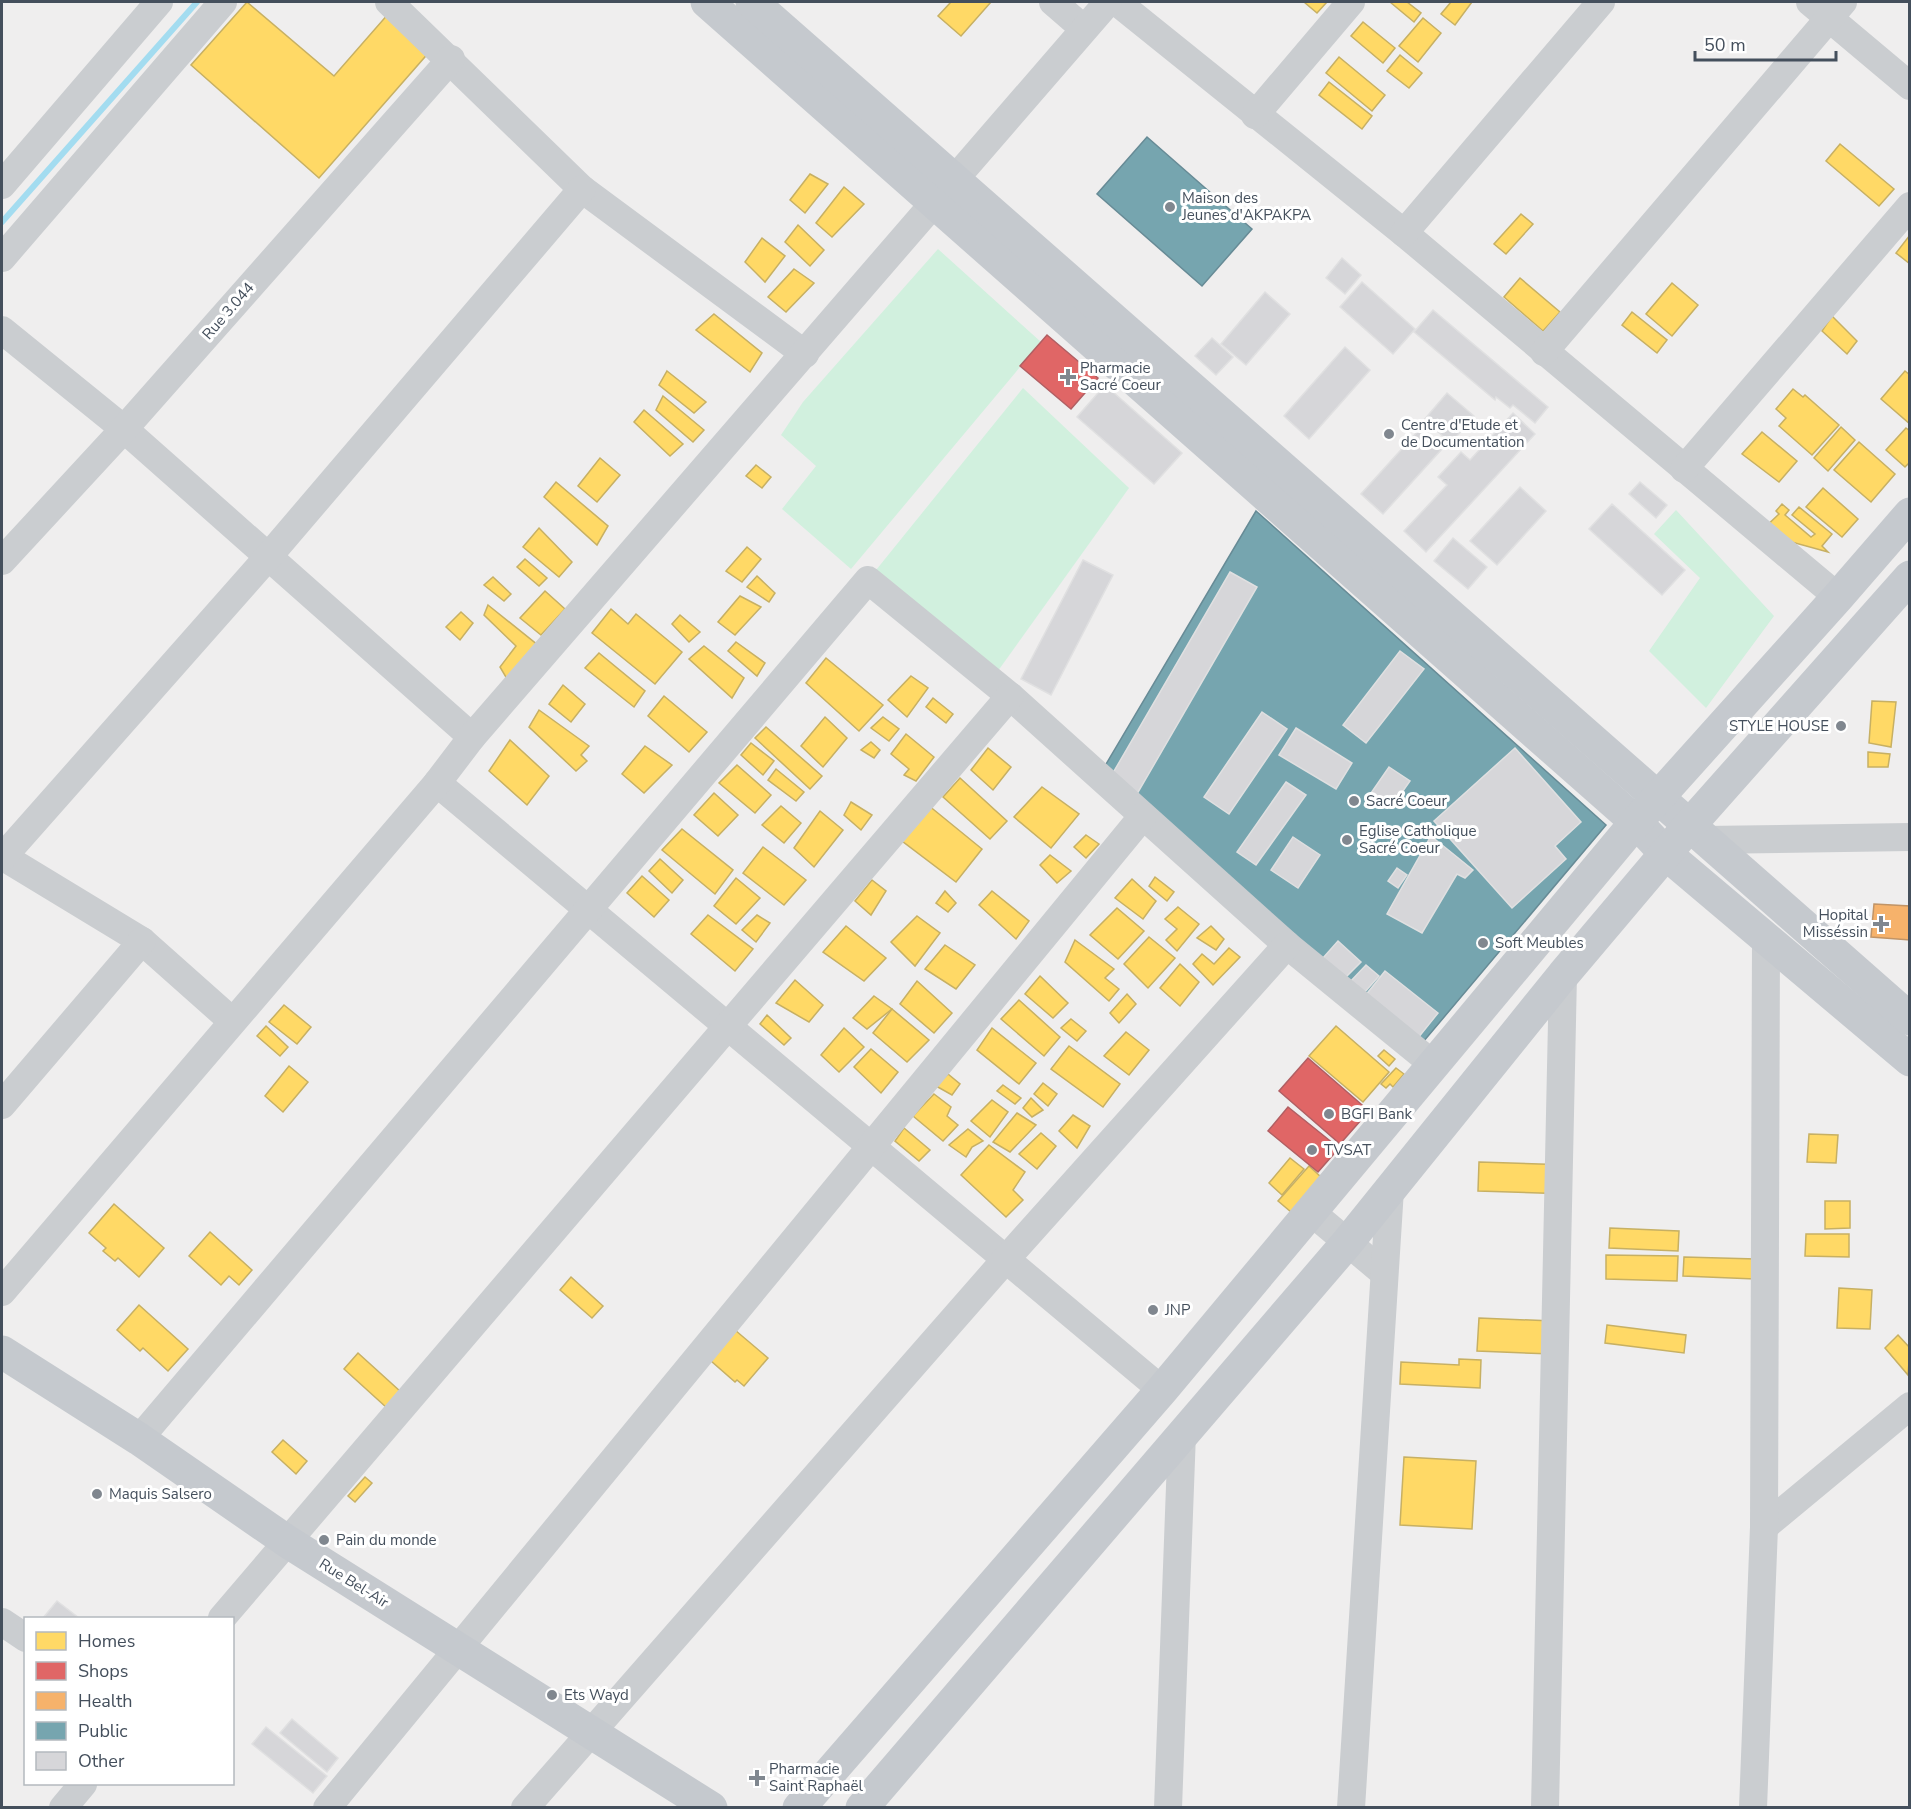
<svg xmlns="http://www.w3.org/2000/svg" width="1911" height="1809" font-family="'Nunito Sans',sans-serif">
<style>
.green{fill:#d1f0de}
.homes{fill:#ffd966;stroke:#c7b063;stroke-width:1.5}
.shops{fill:#e06666;stroke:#b15f63;stroke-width:1.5}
.health{fill:#f6b26b;stroke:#c19466;stroke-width:1.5}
.public{fill:#76a5af;stroke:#678b96;stroke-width:1.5}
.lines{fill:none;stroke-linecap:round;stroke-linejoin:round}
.stream{stroke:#a3dcf0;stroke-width:6}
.building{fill:#d6d6d9;stroke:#e0e0e1;stroke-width:1.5}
.minor{stroke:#cacdd0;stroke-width:28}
.major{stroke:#c5c9ce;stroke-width:33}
.poi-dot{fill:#80878f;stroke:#fff;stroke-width:2}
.labels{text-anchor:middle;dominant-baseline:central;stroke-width:6;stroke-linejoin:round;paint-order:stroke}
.poi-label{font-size:15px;fill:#444f5c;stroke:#fff;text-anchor:start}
.street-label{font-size:15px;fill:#444f5c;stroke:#fff}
</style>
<rect width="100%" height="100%" fill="#efeeee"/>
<g class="green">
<polygon points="938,249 1041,342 851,569 782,509 816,466 781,435 803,402"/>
<polygon points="1023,388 1129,488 995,675 868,580"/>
<polygon points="1676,510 1774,616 1706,708 1649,651 1700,578 1654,534"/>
</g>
<g class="homes">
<polygon points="247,2 334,76 389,13 431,50 319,178 191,65"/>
<polygon points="951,2 991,2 961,36 938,16"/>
<polygon points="1304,2 1327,2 1317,13"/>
<polygon points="1390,2 1407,2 1421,13 1414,22"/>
<polygon points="1451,2 1472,2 1455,25 1441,14"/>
<polygon points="1423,18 1441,33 1418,62 1399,46"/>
<polygon points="1363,22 1395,48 1383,63 1351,36"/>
<polygon points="1400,55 1422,73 1409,88 1387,71"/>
<polygon points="1339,57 1385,95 1372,111 1326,73"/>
<polygon points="1329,82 1372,116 1362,129 1319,95"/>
<polygon points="1840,144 1894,189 1879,206 1826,161"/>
<polygon points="810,174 828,184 805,213 790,200"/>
<polygon points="844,187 864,204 832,237 816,223"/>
<polygon points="1521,214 1533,224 1506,254 1494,244"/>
<polygon points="798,225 824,250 810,266 785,242"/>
<polygon points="1910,235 1910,264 1896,253"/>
<polygon points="762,238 785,256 765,282 745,262"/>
<polygon points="794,269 814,283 786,312 768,297"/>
<polygon points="1520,278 1560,312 1543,331 1504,297"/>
<polygon points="1672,283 1698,305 1672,336 1646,314"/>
<polygon points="1632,312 1667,340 1657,353 1622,325"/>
<polygon points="714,314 762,353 750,372 696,330"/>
<polygon points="1832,316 1857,341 1847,354 1822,331"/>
<polygon points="667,371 706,402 694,413 659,385"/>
<polygon points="1905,371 1910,375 1910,424 1881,399"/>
<polygon points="1793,389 1803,397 1805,395 1839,425 1812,455 1779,426 1786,418 1776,409"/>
<polygon points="663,396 704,430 693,442 656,410"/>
<polygon points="644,410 683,444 670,456 634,422"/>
<polygon points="1841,427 1855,440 1828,471 1814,458"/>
<polygon points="1906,428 1910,431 1910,462 1905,467 1886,450"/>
<polygon points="1762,432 1797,461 1779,482 1742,454"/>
<polygon points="1859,442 1895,474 1871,502 1834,470"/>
<polygon points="600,458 620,475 597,502 578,486"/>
<polygon points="756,465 771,477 762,488 746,476"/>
<polygon points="556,482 608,526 597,545 544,497"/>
<polygon points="1823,488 1858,519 1842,537 1806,507"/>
<polygon points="1782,504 1789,510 1785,515 1811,537 1815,534 1792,515 1799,507 1832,534 1822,546 1828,552 1759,533 1779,514 1776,511"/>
<polygon points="539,528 572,562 559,577 523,547"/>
<polygon points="747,547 761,559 742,582 726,571"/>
<polygon points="525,559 547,578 539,586 517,567"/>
<polygon points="757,576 775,593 769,602 747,587"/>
<polygon points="493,577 511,594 504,601 484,585"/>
<polygon points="545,591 565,609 541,635 520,618"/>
<polygon points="740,596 761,607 735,635 718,622"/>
<polygon points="488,605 539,646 510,684 500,667 516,646 484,615"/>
<polygon points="611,609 628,624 636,614 682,652 655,684 592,633"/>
<polygon points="461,612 473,623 460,640 446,627"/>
<polygon points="680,615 700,632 689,642 672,624"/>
<polygon points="736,642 765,663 757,676 728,651"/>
<polygon points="704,646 744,678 732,698 689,659"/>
<polygon points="599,653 645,691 634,707 585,668"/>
<polygon points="826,658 883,705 859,731 806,683"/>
<polygon points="911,676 928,688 907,717 888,700"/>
<polygon points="563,685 585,704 571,722 549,704"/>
<polygon points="664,696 707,732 689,752 648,716"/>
<polygon points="933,698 953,714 946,723 926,707"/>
<polygon points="1872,701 1896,702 1891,747 1869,743"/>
<polygon points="539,710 589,746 581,755 587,761 576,771 529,727"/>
<polygon points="825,717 847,738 823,767 801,746"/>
<polygon points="883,717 899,729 889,741 871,728"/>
<polygon points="766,727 822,776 810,789 755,738"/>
<polygon points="906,734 934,757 916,781 904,775 909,769 891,754"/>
<polygon points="510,740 549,776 527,805 489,771"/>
<polygon points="871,742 880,750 874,758 861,750"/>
<polygon points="751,743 774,761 763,775 741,755"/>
<polygon points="645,746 672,765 644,793 622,774"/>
<polygon points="988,748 1011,767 993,790 971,770"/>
<polygon points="1868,752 1890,754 1888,767 1868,767"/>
<polygon points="737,765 771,795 755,813 719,783"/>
<polygon points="776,769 804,792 796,801 768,780"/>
<polygon points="960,778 1007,821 990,839 943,797"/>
<polygon points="1042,787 1079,814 1051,848 1014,817"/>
<polygon points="714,793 738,815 718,836 694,815"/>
<polygon points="851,802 872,815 861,830 844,815"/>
<polygon points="928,805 982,849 956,882 902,841"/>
<polygon points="781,806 801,823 784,843 762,825"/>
<polygon points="820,811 843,830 814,867 794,848"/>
<polygon points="682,829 733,870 715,894 662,850"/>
<polygon points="1086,835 1099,844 1086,858 1074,847"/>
<polygon points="763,847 806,880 784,905 743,873"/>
<polygon points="1050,855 1071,871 1057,883 1040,865"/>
<polygon points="660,859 683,880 672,893 649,871"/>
<polygon points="642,876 669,900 654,917 627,893"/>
<polygon points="1155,877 1174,892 1167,901 1149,886"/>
<polygon points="736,878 760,898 736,924 714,906"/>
<polygon points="1132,879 1156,901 1143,919 1115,898"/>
<polygon points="872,880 886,891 871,915 855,901"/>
<polygon points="945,891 956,903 948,912 936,903"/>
<polygon points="992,891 1029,921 1016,939 979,905"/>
<polygon points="1178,907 1199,924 1177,951 1166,940 1177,929 1165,919"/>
<polygon points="1117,908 1144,931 1118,959 1090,935"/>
<polygon points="708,915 753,949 735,971 691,934"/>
<polygon points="757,915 770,923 756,942 742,930"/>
<polygon points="917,916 940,933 915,966 891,942"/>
<polygon points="846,926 886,958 864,981 823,952"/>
<polygon points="1211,926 1224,939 1216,950 1197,938"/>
<polygon points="1149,937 1175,958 1148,988 1124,964"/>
<polygon points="1075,940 1114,969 1105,978 1119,989 1109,1001 1065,962"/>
<polygon points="945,945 975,965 956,989 925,969"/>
<polygon points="1229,948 1240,957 1213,985 1193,964 1202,954 1214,964"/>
<polygon points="1180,964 1199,982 1180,1006 1160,988"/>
<polygon points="1040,976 1068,1003 1053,1018 1025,994"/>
<polygon points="795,980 823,1005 809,1022 776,1003"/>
<polygon points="917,981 952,1013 934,1033 900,1004"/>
<polygon points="1127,994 1136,1004 1119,1023 1110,1013"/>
<polygon points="874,996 892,1009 867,1029 853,1018"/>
<polygon points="1019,1000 1060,1037 1044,1056 1001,1019"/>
<polygon points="284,1005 311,1027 297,1044 269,1022"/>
<polygon points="892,1009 929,1040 907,1062 873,1033"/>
<polygon points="767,1015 791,1038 784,1045 760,1024"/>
<polygon points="1071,1019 1086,1031 1077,1041 1061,1028"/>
<polygon points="266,1026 288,1047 280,1056 257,1036"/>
<polygon points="1336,1026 1389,1072 1363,1102 1309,1056"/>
<polygon points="844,1028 864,1047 839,1072 821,1055"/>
<polygon points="992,1028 1036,1063 1019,1084 977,1050"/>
<polygon points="1126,1032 1149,1050 1129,1075 1104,1056"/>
<polygon points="1069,1046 1120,1084 1103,1107 1051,1069"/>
<polygon points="871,1049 898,1072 881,1093 854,1067"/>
<polygon points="1384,1050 1395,1059 1389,1066 1378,1056"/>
<polygon points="289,1066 308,1082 283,1112 265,1096"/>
<polygon points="1396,1068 1404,1074 1393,1087 1390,1084 1386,1088 1381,1084"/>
<polygon points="948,1074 960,1084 952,1095 936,1086"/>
<polygon points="1043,1083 1057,1094 1048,1106 1034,1094"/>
<polygon points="1003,1085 1021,1098 1015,1104 997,1091"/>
<polygon points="934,1094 951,1107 947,1116 958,1125 943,1141 913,1116"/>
<polygon points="1031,1098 1043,1110 1032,1117 1023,1108"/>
<polygon points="992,1100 1008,1112 990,1137 971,1121"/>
<polygon points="1017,1113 1036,1125 1010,1152 993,1142"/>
<polygon points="1073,1115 1090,1126 1077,1148 1059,1131"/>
<polygon points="904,1128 930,1150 919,1161 895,1141"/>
<polygon points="968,1129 983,1141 972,1147 966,1157 949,1145"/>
<polygon points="1041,1133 1056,1146 1037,1169 1019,1154"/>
<polygon points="1809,1134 1838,1135 1836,1163 1807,1162"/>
<polygon points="989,1145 1025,1172 1013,1190 1023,1200 1006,1217 961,1175"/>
<polygon points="1290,1158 1304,1169 1282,1195 1269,1183"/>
<polygon points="1479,1162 1570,1165 1569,1194 1478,1191"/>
<polygon points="1309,1166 1321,1177 1291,1212 1278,1201"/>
<polygon points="1825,1201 1850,1201 1850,1228 1825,1229"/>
<polygon points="114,1204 164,1248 139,1277 118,1258 115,1261 103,1251 106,1248 89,1233"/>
<polygon points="1610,1228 1679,1231 1678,1251 1609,1248"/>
<polygon points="210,1232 252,1270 239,1285 229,1276 221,1285 189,1256"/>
<polygon points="1806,1234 1849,1234 1849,1257 1805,1256"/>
<polygon points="1606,1255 1678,1256 1677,1281 1606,1279"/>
<polygon points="1684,1257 1756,1259 1755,1279 1683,1276"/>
<polygon points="571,1277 603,1306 592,1318 560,1290"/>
<polygon points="1839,1288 1872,1290 1870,1329 1837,1328"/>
<polygon points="139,1305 188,1349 168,1371 143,1348 140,1351 117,1330"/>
<polygon points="1479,1318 1553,1321 1552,1354 1477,1351"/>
<polygon points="722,1319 768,1358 744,1386 737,1380 735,1382 702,1353"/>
<polygon points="1607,1325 1686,1335 1684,1353 1605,1343"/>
<polygon points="1898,1335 1910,1348 1908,1375 1885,1348"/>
<polygon points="358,1353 401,1392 387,1408 344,1369"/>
<polygon points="1459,1359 1481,1360 1480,1388 1400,1384 1401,1362 1459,1365"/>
<polygon points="283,1440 307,1461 296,1474 272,1452"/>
<polygon points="1404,1457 1476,1461 1472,1529 1400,1525"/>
<polygon points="365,1477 372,1483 355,1502 348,1496"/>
</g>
<g class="shops">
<polygon points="1047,335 1098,378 1071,409 1020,366"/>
<polygon points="1484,898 1517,927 1468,983 1435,955"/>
<polygon points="1308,1058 1369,1111 1340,1144 1279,1091"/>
<polygon points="1288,1107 1339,1148 1318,1172 1268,1131"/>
</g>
<polygon class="health" points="1874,904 1910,906 1910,940 1871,937"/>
<g class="public">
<polygon points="1147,137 1252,229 1202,286 1097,194"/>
<polygon points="1256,511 1606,825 1418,1048 1099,776"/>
</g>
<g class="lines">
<polyline class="stream" points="2,222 197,2"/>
</g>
<g class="building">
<polygon points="1342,258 1361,275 1345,294 1326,278"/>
<polygon points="1362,282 1415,329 1393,354 1340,307"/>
<polygon points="1265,292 1290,314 1246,365 1221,344"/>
<polygon points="1433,310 1548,407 1535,423 1513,405 1510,408 1496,397 1495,400 1414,332"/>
<polygon points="1212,338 1233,357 1216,375 1195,356"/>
<polygon points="1345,347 1370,370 1309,439 1284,416"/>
<polygon points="1105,385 1182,453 1154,484 1077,417"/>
<polygon points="1447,393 1474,416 1451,443 1424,420"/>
<polygon points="1513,413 1535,434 1426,552 1404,531 1447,485 1438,477 1461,452 1470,460"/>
<polygon points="1418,431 1441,450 1383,514 1361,494"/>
<polygon points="1640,482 1667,505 1656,518 1629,494"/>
<polygon points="1520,487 1546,511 1497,565 1470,541"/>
<polygon points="1612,504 1685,570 1662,595 1589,529"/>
<polygon points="1453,538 1487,567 1468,589 1434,561"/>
<polygon points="1083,560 1113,575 1051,695 1021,679"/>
<polygon points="1230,572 1257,587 1137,794 1110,778"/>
<polygon points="1400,651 1424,669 1366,743 1343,725"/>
<polygon points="1262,712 1287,729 1229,814 1204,797"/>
<polygon points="1296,728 1352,763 1336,789 1279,755"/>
<polygon points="1515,748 1581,822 1555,846 1566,859 1512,908 1434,821"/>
<polygon points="1389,767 1410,781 1391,808 1371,793"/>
<polygon points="1286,782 1306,795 1256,865 1237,852"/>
<polygon points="1431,836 1473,870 1465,878 1457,874 1422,933 1387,914"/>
<polygon points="1293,837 1320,855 1298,888 1271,870"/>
<polygon points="1397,868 1407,875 1398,888 1388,881"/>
<polygon points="1338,941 1361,962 1345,978 1323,958"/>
<polygon points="1366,965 1379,976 1364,993 1350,982"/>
<polygon points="1385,971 1438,1013 1418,1038 1365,996"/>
<polygon points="57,1601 79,1618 43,1618"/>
<polygon points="292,1719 338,1758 327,1772 280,1733"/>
<polygon points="266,1727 327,1776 313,1793 252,1744"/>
</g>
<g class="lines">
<g class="minor">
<polyline points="389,2 582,189 805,354"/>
<polyline points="1053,2 1083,28"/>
<polyline points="1117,2 1404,233 1838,597"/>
<polyline points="1810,2 1910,86"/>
<polyline points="1255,115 1351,2"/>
<polyline points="2,185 159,2"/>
<polyline points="1404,233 1601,2"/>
<polyline points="2,258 223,2"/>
<polyline points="2,330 124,429 472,737"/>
<polyline points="1544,352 1843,2"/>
<polyline points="1684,469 1910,206"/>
<polyline points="2,561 124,429 451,59"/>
<polyline points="437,783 1162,1390"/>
<polyline points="1704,840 1910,837"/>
<polyline points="2,856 142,941 232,1021"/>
<polyline points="2,858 268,557 582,189"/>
<polyline points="2,1105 142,941"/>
<polyline points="1310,1211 1384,1273"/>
<polyline points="2,1292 437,783 472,737 1108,2"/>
<polyline points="139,1439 868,580 1010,696 1287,945 1434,1065"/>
<polyline points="1764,1527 1910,1406"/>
<polyline points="222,1618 1010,696"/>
<polyline points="2,1622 26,1638"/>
<polyline points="63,1808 83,1784"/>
<polyline points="327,1808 1142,817"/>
<polyline points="525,1808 1006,1259 1287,945"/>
<polyline points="1168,1808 1182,1433"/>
<polyline points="1351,1808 1390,1189"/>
<polyline points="1545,1808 1563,975"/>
<polyline points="1753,1808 1764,1527 1766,939"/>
</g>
<g class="major">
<polyline points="707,2 1636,822 1666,854 1910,1060"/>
<polyline points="752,2 1910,1019"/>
<polyline points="2,1352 139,1439 288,1542 711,1808"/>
<polyline points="799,1808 1162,1390 1636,822 1838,597 1910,514"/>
<polyline points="862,1808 1347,1243 1563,975 1688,827 1910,577"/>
</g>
</g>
<g class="poi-dot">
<circle cx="1170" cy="207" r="6"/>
<path d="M1065 368h6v6h6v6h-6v6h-6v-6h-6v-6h6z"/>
<circle cx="1389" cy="434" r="6"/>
<circle cx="1841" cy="726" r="6"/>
<circle cx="1354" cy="801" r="6"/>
<circle cx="1347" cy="840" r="6"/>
<path d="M1878 915h6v6h6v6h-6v6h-6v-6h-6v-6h6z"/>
<circle cx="1483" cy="943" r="6"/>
<circle cx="1329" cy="1114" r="6"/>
<circle cx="1312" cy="1150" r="6"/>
<circle cx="1153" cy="1310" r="6"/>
<circle cx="97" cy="1494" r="6"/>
<circle cx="324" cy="1540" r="6"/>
<circle cx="552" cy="1695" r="6"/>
<path d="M754 1769h6v6h6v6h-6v6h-6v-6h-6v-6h6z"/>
</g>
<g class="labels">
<g class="poi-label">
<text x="1182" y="198">Maison des<tspan x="1182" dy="17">Jeunes d'AKPAKPA</tspan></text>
<text x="1080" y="368">Pharmacie<tspan x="1080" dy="17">Sacré Coeur</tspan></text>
<text x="1401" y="425">Centre d'Etude et<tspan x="1401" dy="17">de Documentation</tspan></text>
<text x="1829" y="726" text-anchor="end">STYLE HOUSE</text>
<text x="1366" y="801">Sacré Coeur</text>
<text x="1359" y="831">Eglise Catholique<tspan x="1359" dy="17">Sacré Coeur</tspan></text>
<text x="1868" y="915" text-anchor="end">Hopital<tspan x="1868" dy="17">Misséssin</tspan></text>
<text x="1495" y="943">Soft Meubles</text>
<text x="1341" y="1114">BGFI Bank</text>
<text x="1324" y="1150">TVSAT</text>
<text x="1165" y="1310">JNP</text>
<text x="109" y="1494">Maquis Salsero</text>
<text x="336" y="1540">Pain du monde</text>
<text x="564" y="1695">Ets Wayd</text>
<text x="769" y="1769">Pharmacie<tspan x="769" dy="17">Saint Raphaël</tspan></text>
</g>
<g class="street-label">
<text transform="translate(228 311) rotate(-49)">Rue 3.044</text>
<text transform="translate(354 1583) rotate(32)">Rue Bel-Air</text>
</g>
</g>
<rect width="1911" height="1809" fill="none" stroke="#444f5c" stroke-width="6"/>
<rect x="24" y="1617" width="210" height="168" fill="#ffffff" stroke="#b4b9be" stroke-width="1.5"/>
<rect x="36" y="1632" width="30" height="18" fill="#ffd966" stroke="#b4b9be" stroke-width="1.5"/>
<text x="78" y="1647" font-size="18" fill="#444f5c">Homes</text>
<rect x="36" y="1662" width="30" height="18" fill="#e06666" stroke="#b4b9be" stroke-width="1.5"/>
<text x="78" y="1677" font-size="18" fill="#444f5c">Shops</text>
<rect x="36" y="1692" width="30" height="18" fill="#f6b26b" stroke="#b4b9be" stroke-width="1.5"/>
<text x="78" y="1707" font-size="18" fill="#444f5c">Health</text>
<rect x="36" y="1722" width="30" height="18" fill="#76a5af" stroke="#b4b9be" stroke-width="1.5"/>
<text x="78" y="1737" font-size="18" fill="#444f5c">Public</text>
<rect x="36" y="1752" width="30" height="18" fill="#d6d6d9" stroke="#b4b9be" stroke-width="1.5"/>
<text x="78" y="1767" font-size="18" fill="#444f5c">Other</text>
<path d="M1695 51v9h141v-9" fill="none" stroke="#444f5c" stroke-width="3"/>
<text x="1704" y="51" font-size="18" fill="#444f5c" stroke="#ffffff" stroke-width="4.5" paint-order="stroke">50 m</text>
</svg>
